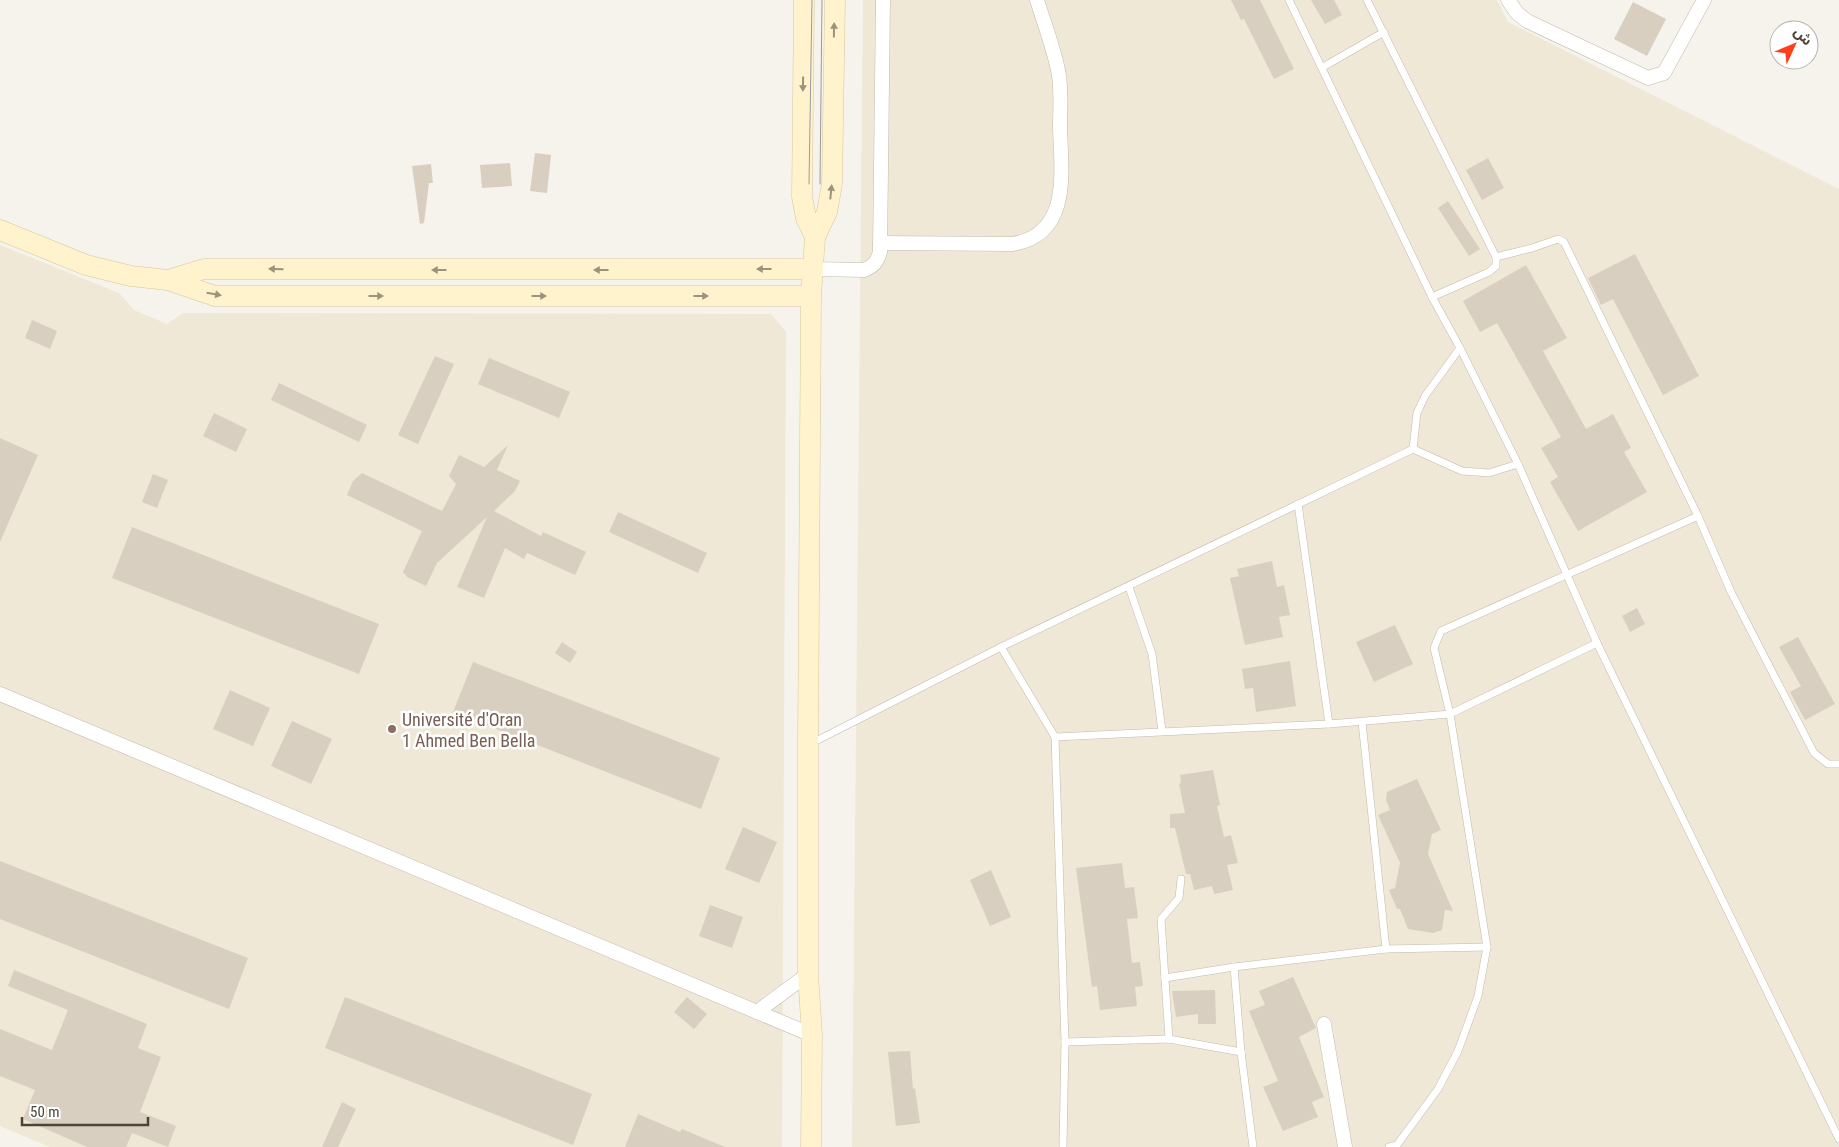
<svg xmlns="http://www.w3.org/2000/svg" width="1839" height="1147" font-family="'Roboto Condensed','Noto Sans Arabic',sans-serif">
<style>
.education{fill:#efe8d6}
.building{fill:#d8cfc1}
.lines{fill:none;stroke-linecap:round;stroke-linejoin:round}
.lane-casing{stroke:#c2bbae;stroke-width:8}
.street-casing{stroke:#c2bbae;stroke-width:15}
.secondary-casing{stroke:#d6c79b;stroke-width:21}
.lane{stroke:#fff;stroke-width:7}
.street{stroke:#fff;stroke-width:14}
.secondary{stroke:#fff3cd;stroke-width:20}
.tram{stroke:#9a9a9a;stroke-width:1}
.oneway{fill:#9c937c}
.education-dot{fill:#8d6e63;stroke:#fff;stroke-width:2}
.labels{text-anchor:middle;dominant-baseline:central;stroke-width:5;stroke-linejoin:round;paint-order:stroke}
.education-label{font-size:18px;fill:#785e54;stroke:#fff;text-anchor:start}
</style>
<rect width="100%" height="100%" fill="#f6f3ec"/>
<g class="education">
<polygon points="863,0 1497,0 1508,22 1839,189 1839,1147 852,1147"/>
<polygon points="0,245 119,293 134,310 167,324 183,313 771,314 786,332 782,1147 50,1147 0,1126"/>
</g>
<g class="building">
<polygon points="1231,0 1260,0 1294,69 1274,79 1244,19 1241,20"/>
<polygon points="1311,0 1334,0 1342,15 1325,24"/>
<polygon points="1633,2 1666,19 1647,56 1614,39"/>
<polygon points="535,153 551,155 547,193 530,191"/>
<polygon points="1488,158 1504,188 1482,200 1466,170"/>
<polygon points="510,163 512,186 482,188 480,165"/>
<polygon points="431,164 433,183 429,183 424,223 420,224 412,166"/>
<polygon points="1448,201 1480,249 1469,256 1438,208"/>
<polygon points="1635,254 1699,376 1663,395 1613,299 1601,305 1588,278"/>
<polygon points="1526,265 1567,338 1543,351 1586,429 1613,414 1631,448 1624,452 1647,492 1578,531 1550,482 1558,477 1541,448 1561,437 1497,323 1480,332 1463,301"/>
<polygon points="32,320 57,331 50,349 25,338"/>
<polygon points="435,356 454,364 418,444 398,435"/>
<polygon points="489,358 570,392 559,418 478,384"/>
<polygon points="279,383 367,425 359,442 271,400"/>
<polygon points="214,413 247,429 236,452 203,436"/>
<polygon points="0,438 38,455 0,542"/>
<polygon points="508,445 497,470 520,481 515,491 494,511 541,536 543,532 586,552 575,575 527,553 524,559 505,548 484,598 457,587 487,517 437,563 426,586 407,577 403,572 422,531 347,495 353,481 362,473 442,511 456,484 449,476 459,455 484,467"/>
<polygon points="153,474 168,480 157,508 142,502"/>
<polygon points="618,512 707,553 698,573 609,532"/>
<polygon points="132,527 379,624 359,674 112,578"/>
<polygon points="1272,561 1277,587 1284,585 1290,615 1279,617 1283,637 1245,645 1230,578 1239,576 1237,569"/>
<polygon points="1637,608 1645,624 1630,632 1622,616"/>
<polygon points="1395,625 1413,664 1374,682 1356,642"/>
<polygon points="1798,637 1835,704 1805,720 1790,692 1801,686 1779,647"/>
<polygon points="562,642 577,652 570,663 555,653"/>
<polygon points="1290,661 1296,706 1256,712 1253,688 1245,689 1242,669"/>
<polygon points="473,662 720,758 701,809 453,712"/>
<polygon points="230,690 270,708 253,746 213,729"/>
<polygon points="292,721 332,739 311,784 271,766"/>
<polygon points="1213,770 1220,805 1217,806 1224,837 1231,835 1238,863 1227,865 1233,890 1214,894 1212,886 1194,890 1190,874 1186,874 1175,828 1170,828 1170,814 1185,813 1179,784 1181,783 1180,775"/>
<polygon points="1417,779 1441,830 1432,834 1428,854 1453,911 1445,910 1442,930 1433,933 1408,929 1400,909 1397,909 1389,890 1395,888 1400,863 1378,815 1390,810 1386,800 1387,792"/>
<polygon points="743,827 777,842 759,883 725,869"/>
<polygon points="0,861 248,958 229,1009 0,919"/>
<polygon points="1122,863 1125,888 1134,887 1138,918 1127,919 1132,963 1140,962 1143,986 1135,987 1137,1006 1100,1010 1097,986 1092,987 1076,868"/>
<polygon points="991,870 1011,917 990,926 970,880"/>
<polygon points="710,905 743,917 732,948 699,936"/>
<polygon points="14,970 147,1024 138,1048 161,1057 140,1112 176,1126 168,1147 132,1133 126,1147 87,1147 23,1119 35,1090 0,1076 0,1029 52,1050 68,1010 8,986"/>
<polygon points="1293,977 1316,1028 1299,1037 1324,1097 1312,1102 1318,1117 1283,1131 1263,1087 1278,1081 1249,1011 1265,1005 1259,991"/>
<polygon points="1215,990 1216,1024 1198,1024 1198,1014 1176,1017 1172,991"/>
<polygon points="345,997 592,1094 573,1145 325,1048"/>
<polygon points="687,997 707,1014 694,1029 674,1012"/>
<polygon points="910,1051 913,1089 915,1088 920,1123 896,1126 888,1052"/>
<polygon points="342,1102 356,1109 338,1147 322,1147"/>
<polygon points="638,1114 680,1132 682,1129 725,1147 625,1147"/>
</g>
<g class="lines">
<defs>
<g id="lane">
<polyline points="1289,0 1432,297 1460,348"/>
<polyline points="1367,0 1496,257 1496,266 1489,272 1432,297"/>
<polyline points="1323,67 1384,32"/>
<polyline points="1496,257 1532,248 1558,239 1564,242 1698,516 1731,592 1814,753 1828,764 1839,764"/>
<polyline points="1413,449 1462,471 1489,473 1518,464"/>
<polyline points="1298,504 1329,724"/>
<polyline points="1129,587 1152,654 1162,731"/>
<polyline points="1001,647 1055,737 1065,1042 1063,1147"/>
<polyline points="1362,722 1386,949"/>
<polyline points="1055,737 1329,724 1450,714 1434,648 1441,631 1698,516"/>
<polyline points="810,744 1001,647 1413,449 1417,413 1425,396 1460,348 1518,464 1597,643 1839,1139"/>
<polyline points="1234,967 1241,1052 1253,1147"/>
<polyline points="1165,978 1234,967 1386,949 1487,947"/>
<polyline points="1169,1039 1161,919 1179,898 1181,879"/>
<polyline points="1065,1042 1169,1039 1241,1052"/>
<polyline points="1389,1147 1397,1145 1438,1089 1458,1051 1478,996 1487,947 1450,714 1597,643"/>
</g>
<g id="street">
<polyline points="1508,0 1517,13 1527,21 1648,78 1664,73 1704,0"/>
<path d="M880 243 1012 244C1072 235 1061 171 1060 127 1060 109 1062 87 1058 70 1053 46 1044 23 1037 0"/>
<path d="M812 269 864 270C874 266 877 262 880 252L883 0"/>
<polyline points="0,694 812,1035"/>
<polyline points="757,1012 808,974"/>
<polyline points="1324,1024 1345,1147"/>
</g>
<g id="secondary">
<polyline points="804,0 802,197 806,218 815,237"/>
<polyline points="0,230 86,265 131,276 168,280 215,296 811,296"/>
<polyline points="168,280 204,269 812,269"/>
<polyline points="811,1147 812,1035 808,974 808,745 811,296 815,237 827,212 832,184 835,0"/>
</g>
</defs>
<use href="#lane" class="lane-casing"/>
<use href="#street" class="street-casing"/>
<use href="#secondary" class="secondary-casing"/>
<use href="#lane" class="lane"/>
<use href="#street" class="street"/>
<use href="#secondary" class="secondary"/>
<g class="tram">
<polyline points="809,184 812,0"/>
<polyline points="820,184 822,0"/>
</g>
</g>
<defs><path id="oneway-solid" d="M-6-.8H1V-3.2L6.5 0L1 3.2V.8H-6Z" transform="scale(1.25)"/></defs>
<g class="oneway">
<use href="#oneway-solid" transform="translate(834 30) rotate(-89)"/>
<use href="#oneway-solid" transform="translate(803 84) rotate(91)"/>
<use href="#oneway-solid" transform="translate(831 192) rotate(-84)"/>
<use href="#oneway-solid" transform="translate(276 269) rotate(-179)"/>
<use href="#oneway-solid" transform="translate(764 269) rotate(180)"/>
<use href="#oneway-solid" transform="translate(439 270) rotate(180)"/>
<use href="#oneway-solid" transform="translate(601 270) rotate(180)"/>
<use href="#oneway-solid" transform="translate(214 294) rotate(10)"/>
<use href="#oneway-solid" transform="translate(376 296)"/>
<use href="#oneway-solid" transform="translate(539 296)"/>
<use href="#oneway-solid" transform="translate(701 296)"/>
</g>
<circle class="education-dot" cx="392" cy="729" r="5"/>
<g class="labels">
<g class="education-label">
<text x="402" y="719">Université d'Oran<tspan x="402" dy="21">1 Ahmed Ben Bella</tspan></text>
</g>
</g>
<g transform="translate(1794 45) rotate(46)"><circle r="24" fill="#ffffff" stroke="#b7b4b0"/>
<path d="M0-4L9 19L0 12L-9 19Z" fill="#fc3f1d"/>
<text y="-8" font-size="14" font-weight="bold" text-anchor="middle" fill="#4b4439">ش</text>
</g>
<path d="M22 1117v8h126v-8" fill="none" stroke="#4b4439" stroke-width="2.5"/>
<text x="30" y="1117" font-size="15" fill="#4b4439" stroke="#ffffff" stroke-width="4" paint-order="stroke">50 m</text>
</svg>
